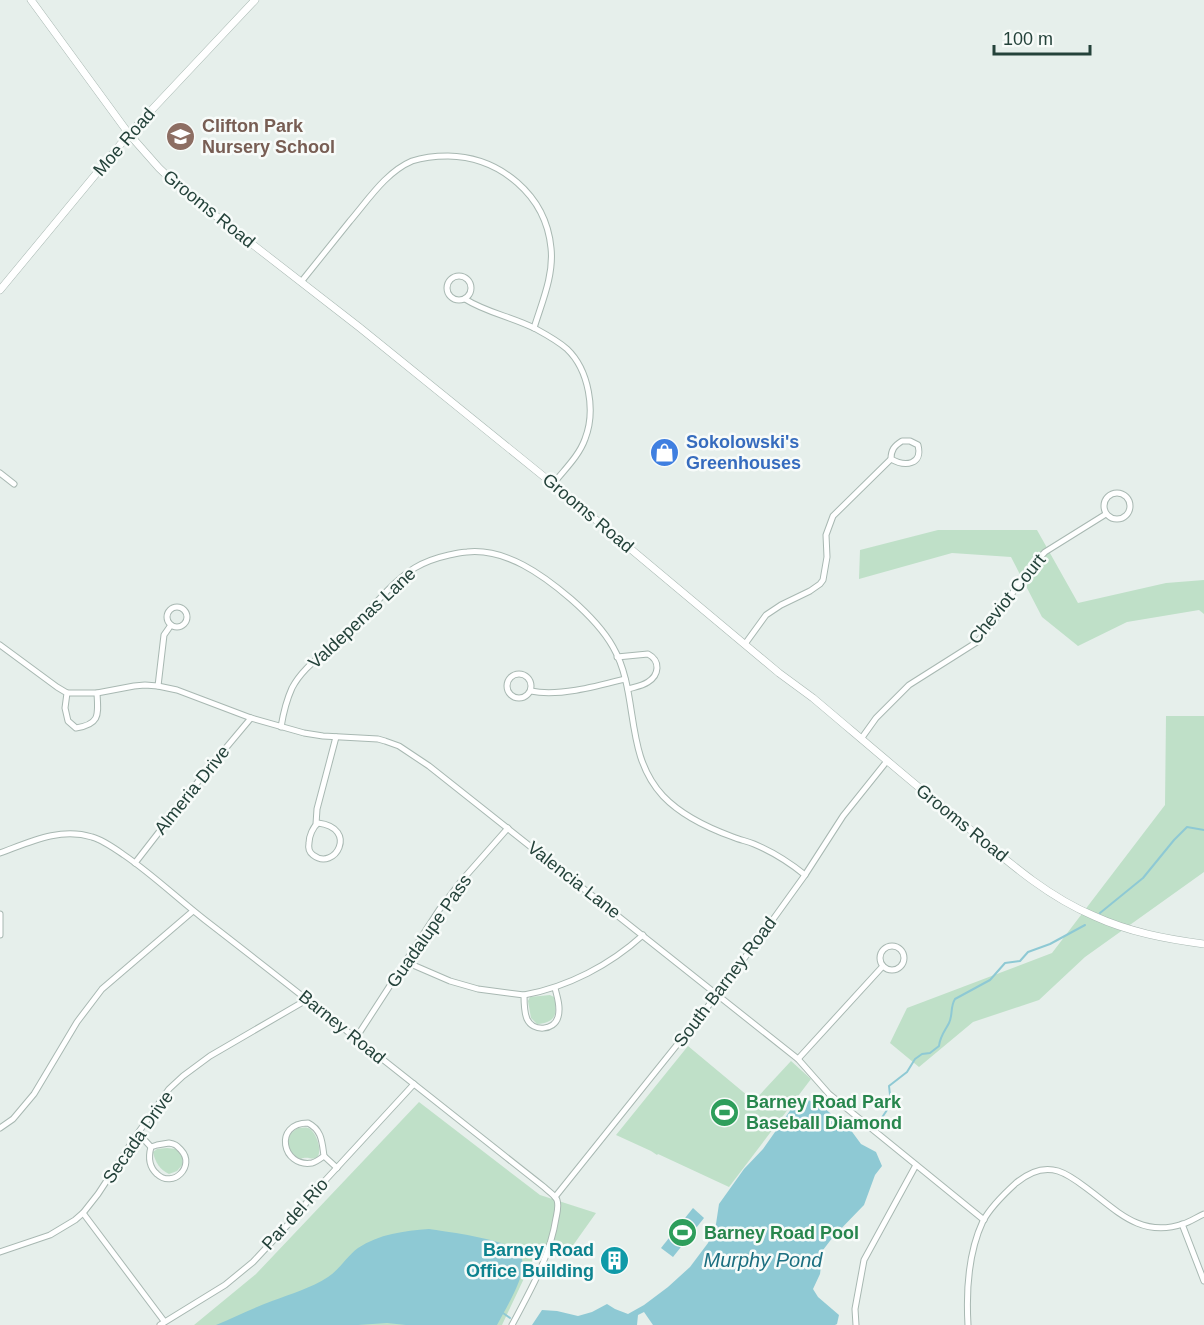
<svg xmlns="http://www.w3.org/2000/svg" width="1204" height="1325" font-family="Arial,sans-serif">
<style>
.green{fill:#bfe0c8}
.water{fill:#8ec9d4}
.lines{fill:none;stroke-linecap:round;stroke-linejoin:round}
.stream{stroke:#8ec9d4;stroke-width:2}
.minor-casing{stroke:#a8b8b2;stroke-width:7}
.tertiary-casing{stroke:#a8b8b2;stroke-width:8}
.minor{stroke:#fff;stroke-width:5}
.tertiary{stroke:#fff;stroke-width:7}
.labels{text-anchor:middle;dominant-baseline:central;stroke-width:5;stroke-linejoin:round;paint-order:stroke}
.education-label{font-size:18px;font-weight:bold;fill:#785e54;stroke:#f7fbf9;text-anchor:start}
.street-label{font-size:18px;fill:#24423a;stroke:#f7fbf9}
.shop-label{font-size:18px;font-weight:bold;fill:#366cbe;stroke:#f7fbf9;text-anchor:start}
.leisure-label{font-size:18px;font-weight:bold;fill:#27864d;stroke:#f7fbf9;text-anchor:start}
.culture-label{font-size:18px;font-weight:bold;fill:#0d838f;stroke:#f7fbf9;text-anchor:end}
.water-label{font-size:20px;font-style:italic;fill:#1c6f80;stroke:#f7fbf9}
</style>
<rect width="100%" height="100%" fill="#e6efeb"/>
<g class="green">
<polygon points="938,530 1037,530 1078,603 1166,583 1204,580 1204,614 1199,610 1127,622 1078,646 1042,617 1011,557 952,553 859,579 860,550"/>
<polygon points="1166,716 1204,716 1204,872 1085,957 1039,1000 973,1022 919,1067 890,1043 907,1008 1052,953 1165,805"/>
<path d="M550 995 554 997C558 1013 556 1023 537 1024L531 1018 528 1001 530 997Z"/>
<polygon points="688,1046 754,1101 791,1061 811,1079 729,1187 658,1154 657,1155 651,1151 616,1135"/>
<polygon points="419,1102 540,1195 596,1213 564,1258 537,1251 502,1325 194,1325 256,1274"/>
<path d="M298 1128C301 1128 304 1127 308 1128 316 1130 324 1154 316 1158 312 1160 307 1156 301 1159 285 1153 282 1137 298 1128Z"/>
<path d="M167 1148 176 1149 182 1156 183 1164 177 1171 169 1174C160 1170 155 1162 153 1152L157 1149Z"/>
</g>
<g class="water">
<polygon points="805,1099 819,1104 850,1129 861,1144 876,1152 882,1166 875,1175 864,1205 833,1237 823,1250 820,1274 813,1289 818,1297 839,1315 837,1324 835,1325 653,1325 644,1312 638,1315 637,1325 532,1325 542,1310 557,1311 578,1316 592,1312 607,1304 615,1309 628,1314 644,1305 668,1287 690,1267 708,1243 716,1224 719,1204 744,1169 763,1149 794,1105"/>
<polygon points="693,1208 704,1218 673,1257 661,1248"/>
<path d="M429 1229C448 1232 506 1239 519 1252 521 1255 523 1262 523 1265 522 1282 505 1310 497 1325H406L387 1323 358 1325H216C235 1317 253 1308 272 1301 291 1294 311 1288 328 1277 340 1269 347 1256 358 1248 379 1234 404 1231 429 1229Z"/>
</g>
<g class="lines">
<g class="stream">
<polyline points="1100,913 1143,878 1174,840 1187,827 1204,830"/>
<path d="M881 1119 891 1104 889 1086 907 1072 915 1059 922 1054 930 1053 939 1046C940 1036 945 1031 949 1023 953 1015 950 1007 955 999L990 980 1005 963 1020 961 1028 952 1050 944 1085 925"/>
<polyline points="503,1313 510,1318"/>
</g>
<defs>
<g id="minor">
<circle cx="459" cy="288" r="12"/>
<path d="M301 282C318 261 334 241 350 221 368 200 386 172 412 161 424 157 436 156 448 156 500 157 546 195 551 248 554 275 542 302 534 328"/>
<path d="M465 299C487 313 513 317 536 329 547 335 558 341 567 349 589 370 596 411 585 439 579 456 564 470 553 484"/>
<path d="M902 441H910L918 445C923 465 905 467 891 459 891 450 894 446 902 441Z"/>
<polyline points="0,473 14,484"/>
<circle cx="1117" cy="506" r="13"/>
<circle cx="177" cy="617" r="10"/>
<polyline points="745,644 766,615 781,605 810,591 820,584 823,580 827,557 826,535 833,516 891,459"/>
<path d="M0 645 57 687 67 693 65 708 68 721 76 728C101 724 98 714 97 693"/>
<path d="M617 657 648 654C661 661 659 675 648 682 642 686 635 687 628 689"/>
<circle cx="519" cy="686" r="12"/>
<polyline points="158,686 164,635 171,625"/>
<path d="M531 691C558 697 598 686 625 679"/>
<polyline points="67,693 97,693 134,686 145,685 158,686 177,690 251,718 304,733 323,736 378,739 385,741 399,746 429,766 798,1059 829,1094 984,1220"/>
<path d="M281 727C283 715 287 699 292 688 303 667 323 655 339 639 356 624 372 607 387 591 406 571 422 561 449 555 455 554 461 552 467 552 506 548 543 575 571 599 587 613 603 629 613 647 640 694 623 753 663 796 682 816 708 828 733 837 740 840 747 841 754 844 773 852 789 862 805 875"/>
<polyline points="861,739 876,718 909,685 977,642 990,627 1027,571 1045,552 1106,514"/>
<path d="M318 823C359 828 335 872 313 855 309 852 308 848 309 843 309 836 313 827 318 823Z"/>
<polyline points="316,824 317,809 336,737"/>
<path d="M0 853C30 842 60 827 92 837 103 840 114 848 124 855 152 874 178 899 205 920 319 1008 431 1098 544 1187 548 1191 555 1195 557 1200 559 1206 557 1213 556 1218 550 1257 530 1291 512 1325"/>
<polyline points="135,863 204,774 251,718"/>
<polyline points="0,914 0,935"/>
<circle cx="892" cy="958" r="12"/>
<path d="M406 962 450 981 478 989 524 995C524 1003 524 1012 527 1019 533 1032 554 1031 558 1017 561 1007 557 997 555 988"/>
<path d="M524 995C568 987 610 965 643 935"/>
<polyline points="356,1038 439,910 463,879 508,828"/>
<polyline points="798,1059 883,966"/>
<path d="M308 1123C322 1130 322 1142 324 1156 320 1159 316 1162 312 1163 282 1168 273 1123 308 1123Z"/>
<polyline points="0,1128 13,1119 34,1094 77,1022 102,989 193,911"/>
<polyline points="138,1133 151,1147"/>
<path d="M169 1143C176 1144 177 1146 181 1150 196 1166 173 1189 157 1174 149 1167 148 1158 151 1147L157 1145Z"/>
<polyline points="324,1156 337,1168"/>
<polyline points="555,1197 717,995 769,925 805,875 843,816 887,761"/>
<polyline points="83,1213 164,1321"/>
<polyline points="1182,1224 1204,1281"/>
<polyline points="0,1252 50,1235 75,1220 83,1213 98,1194 138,1133 169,1089 183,1076 210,1056 308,999"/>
<polyline points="160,1325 225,1285 253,1262 294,1218 320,1186 414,1084"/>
<polyline points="856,1325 855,1309 864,1260 916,1165"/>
<path d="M968 1325C966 1290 968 1253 983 1221 990 1208 1005 1193 1016 1183 1028 1173 1042 1166 1058 1171 1071 1175 1082 1185 1093 1193 1121 1215 1144 1237 1183 1224 1190 1222 1197 1217 1204 1214"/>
</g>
<g id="tertiary">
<path d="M31 0 129 134 159 168 180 188 359 327 553 484 779 673 813 698C864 741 915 785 967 827 1006 860 1046 896 1094 916 1129 932 1166 939 1204 944"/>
<polyline points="0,290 129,134 255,0"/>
</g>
</defs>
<use href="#minor" class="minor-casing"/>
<use href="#tertiary" class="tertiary-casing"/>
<use href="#minor" class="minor"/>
<use href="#tertiary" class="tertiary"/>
</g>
<defs>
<symbol id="school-disc" viewBox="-11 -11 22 22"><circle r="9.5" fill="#8d6e63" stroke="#f7fbf9"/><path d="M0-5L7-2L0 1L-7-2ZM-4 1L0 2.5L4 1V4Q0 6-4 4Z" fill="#fff"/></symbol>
<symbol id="shop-disc" viewBox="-11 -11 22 22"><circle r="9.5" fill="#3f7fe0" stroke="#f7fbf9"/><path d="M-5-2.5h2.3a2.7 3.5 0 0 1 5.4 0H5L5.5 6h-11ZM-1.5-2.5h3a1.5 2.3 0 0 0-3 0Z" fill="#fff"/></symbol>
<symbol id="stadium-disc" viewBox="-11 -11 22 22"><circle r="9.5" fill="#2e9e5b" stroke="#f7fbf9"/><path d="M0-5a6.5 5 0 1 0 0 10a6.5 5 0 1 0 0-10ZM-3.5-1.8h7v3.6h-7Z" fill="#fff"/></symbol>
<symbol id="building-disc" viewBox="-11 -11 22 22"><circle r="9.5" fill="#0f9aa8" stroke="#f7fbf9"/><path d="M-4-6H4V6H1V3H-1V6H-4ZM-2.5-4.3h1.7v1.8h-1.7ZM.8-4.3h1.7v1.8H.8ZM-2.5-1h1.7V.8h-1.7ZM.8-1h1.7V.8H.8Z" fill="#fff"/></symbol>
</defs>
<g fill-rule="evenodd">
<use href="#school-disc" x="164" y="120" width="33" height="33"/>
<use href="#shop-disc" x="648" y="436" width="33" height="33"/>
<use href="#stadium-disc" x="708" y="1096" width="33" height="33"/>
<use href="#stadium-disc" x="666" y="1216" width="33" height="33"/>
<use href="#building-disc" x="598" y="1244" width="33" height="33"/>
</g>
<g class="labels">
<g class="education-label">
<text x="202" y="126">Clifton Park<tspan x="202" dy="21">Nursery School</tspan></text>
</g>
<g class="street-label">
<text transform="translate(124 142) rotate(-49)">Moe Road</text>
<text transform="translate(209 209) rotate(39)">Grooms Road</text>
<text transform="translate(588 513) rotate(40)">Grooms Road</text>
<text transform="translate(1007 599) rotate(-51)">Cheviot Court</text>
<text transform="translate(362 618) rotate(-43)">Valdepenas Lane</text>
<text transform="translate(192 790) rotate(-51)">Almeria Drive</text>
<text transform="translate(962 823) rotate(39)">Grooms Road</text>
<text transform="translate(574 880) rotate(38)">Valencia Lane</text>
<text transform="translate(429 931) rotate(-55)">Guadalupe Pass</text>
<text transform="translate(725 982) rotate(-53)">South Barney Road</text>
<text transform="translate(342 1027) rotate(39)">Barney Road</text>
<text transform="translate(138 1137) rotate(-55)">Secada Drive</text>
<text transform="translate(295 1214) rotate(-48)">Par del Rio</text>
</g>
<g class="shop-label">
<text x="686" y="442">Sokolowski's<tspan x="686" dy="21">Greenhouses</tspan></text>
</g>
<g class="leisure-label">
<text x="746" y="1102">Barney Road Park<tspan x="746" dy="21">Baseball Diamond</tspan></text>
<text x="704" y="1233">Barney Road Pool</text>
</g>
<g class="culture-label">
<text x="594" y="1250">Barney Road<tspan x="594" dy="21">Office Building</tspan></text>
</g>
<g class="water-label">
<text x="763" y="1260">Murphy Pond</text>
</g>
</g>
<path d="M994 45v9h96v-9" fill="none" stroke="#24423a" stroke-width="3"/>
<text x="1003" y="45" font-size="18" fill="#24423a" stroke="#f7fbf9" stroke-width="4.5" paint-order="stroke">100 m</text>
</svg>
